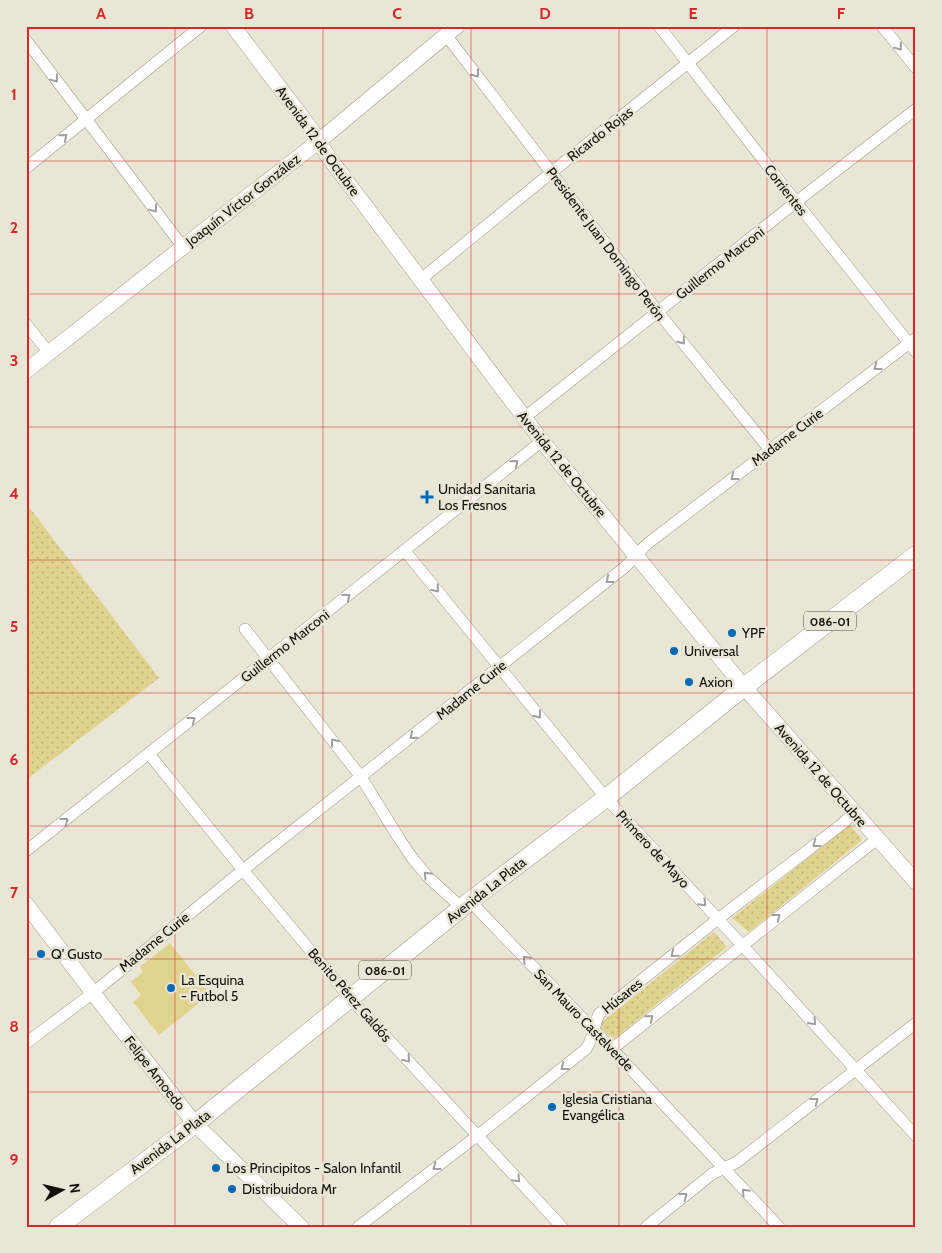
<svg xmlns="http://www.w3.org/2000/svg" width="942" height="1253" font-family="Cabin,sans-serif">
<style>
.grass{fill:url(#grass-dots)}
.garden{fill:#dfd38d}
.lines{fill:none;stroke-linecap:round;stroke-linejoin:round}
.street-casing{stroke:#9f9d8d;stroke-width:12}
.secondary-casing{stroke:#9f9d8d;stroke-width:16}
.primary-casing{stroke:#9f9d8d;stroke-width:19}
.street{stroke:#fff;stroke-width:11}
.secondary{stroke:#fff;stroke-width:15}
.primary{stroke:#fff;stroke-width:18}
.oneway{stroke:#a1a09e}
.grid{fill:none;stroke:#d62828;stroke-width:1;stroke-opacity:0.55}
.poi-dot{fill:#016ab6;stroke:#e9e6d6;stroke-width:2}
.labels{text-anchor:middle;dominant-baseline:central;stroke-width:5;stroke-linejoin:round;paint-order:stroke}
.shield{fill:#e9e6d6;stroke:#535249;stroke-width:1}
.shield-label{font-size:12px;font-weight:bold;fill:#13120d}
.street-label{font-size:14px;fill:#13120d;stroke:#e9e6d6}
.poi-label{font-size:14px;fill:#13120d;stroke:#e9e6d6;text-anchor:start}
.neatline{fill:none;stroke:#d62828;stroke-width:2}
.grid-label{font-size:16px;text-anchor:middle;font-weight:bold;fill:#d62828}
</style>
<defs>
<pattern id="grass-dots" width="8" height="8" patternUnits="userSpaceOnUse" patternTransform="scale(1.25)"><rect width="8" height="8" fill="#dfd38d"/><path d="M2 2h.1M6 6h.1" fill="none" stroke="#beb478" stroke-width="1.8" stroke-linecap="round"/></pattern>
</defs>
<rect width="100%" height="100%" fill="#e9e6d6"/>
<g class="grass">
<polygon points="26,503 159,678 26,780"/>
<polygon points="850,825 862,840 749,932 732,918"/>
<polygon points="714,932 727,947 614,1039 597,1026"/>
</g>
<polygon class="garden" points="170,943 210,994 159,1035 133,1002 141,995 131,982 143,972 140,967"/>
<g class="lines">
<defs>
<g id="street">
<polyline points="659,26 796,202 916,352"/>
<polyline points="882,26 916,68"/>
<polyline points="446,35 658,312 770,450"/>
<polyline points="26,40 183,247"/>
<polyline points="26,168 201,26"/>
<polyline points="420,280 552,172 734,26"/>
<polyline points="26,324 49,353"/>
<polyline points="524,418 796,202 916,109"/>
<polyline points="405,551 606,798 742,945 916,1136"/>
<polyline points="245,629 361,777 400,840 413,859 428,877 462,908"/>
<polyline points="149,754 243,870 350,998 562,1227"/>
<polyline points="26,851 542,441"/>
<polyline points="470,901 612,1049 779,1227"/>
<polyline points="26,1043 93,993 243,870 625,567 647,544 916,338"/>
<polyline points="612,1049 877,839"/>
<path d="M358 1227 477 1136 586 1049C595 1036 593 1027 599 1014L718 919 842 824 854 813"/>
<polyline points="646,1227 712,1174 737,1162 916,1023"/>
</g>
<g id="secondary">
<polyline points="233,26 311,129 327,155 542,441 744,687 916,882"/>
<polyline points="26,371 183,247 319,141 457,26"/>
<polyline points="26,904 93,993 195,1124 301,1227"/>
</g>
<polyline id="primary" points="58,1227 195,1124 470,901 606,798 744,687 916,555"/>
</defs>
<use href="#street" class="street-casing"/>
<use href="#secondary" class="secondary-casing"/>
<use href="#primary" class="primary-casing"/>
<use href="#street" class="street"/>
<use href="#secondary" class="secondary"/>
<use href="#primary" class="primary"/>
</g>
<defs><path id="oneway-chevron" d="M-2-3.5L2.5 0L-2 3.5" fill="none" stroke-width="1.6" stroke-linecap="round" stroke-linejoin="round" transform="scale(1.25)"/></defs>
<g class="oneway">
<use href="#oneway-chevron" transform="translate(899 47) rotate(51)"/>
<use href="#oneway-chevron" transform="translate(476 74) rotate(52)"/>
<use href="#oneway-chevron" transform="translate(55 79) rotate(53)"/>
<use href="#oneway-chevron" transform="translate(64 137) rotate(-39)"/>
<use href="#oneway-chevron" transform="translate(154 209) rotate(53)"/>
<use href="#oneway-chevron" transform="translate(682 341) rotate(51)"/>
<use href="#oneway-chevron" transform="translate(877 367) rotate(143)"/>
<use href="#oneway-chevron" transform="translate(515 463) rotate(-39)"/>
<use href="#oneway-chevron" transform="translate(734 477) rotate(142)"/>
<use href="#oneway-chevron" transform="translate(609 580) rotate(142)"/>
<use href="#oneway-chevron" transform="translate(436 589) rotate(51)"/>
<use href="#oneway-chevron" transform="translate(347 597) rotate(-38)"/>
<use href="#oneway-chevron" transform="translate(538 715) rotate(51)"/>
<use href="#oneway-chevron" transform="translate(192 720) rotate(-38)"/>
<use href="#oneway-chevron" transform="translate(413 736) rotate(141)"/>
<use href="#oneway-chevron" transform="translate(334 742) rotate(-128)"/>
<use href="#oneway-chevron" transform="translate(65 821) rotate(-38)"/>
<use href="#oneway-chevron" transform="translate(816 844) rotate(142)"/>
<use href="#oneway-chevron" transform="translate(427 875) rotate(-133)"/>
<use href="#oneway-chevron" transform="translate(703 903) rotate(47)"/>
<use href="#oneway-chevron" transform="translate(777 917) rotate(-38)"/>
<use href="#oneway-chevron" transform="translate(674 954) rotate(141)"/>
<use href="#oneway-chevron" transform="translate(526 959) rotate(-134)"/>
<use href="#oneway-chevron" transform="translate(650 1018) rotate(-39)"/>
<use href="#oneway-chevron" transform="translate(813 1022) rotate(48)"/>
<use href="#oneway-chevron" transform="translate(407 1059) rotate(48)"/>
<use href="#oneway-chevron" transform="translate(564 1067) rotate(142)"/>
<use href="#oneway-chevron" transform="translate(815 1101) rotate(-38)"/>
<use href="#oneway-chevron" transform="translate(436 1167) rotate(143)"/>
<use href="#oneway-chevron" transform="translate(517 1179) rotate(47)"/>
<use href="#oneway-chevron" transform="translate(745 1192) rotate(-134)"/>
<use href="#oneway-chevron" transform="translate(684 1196) rotate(-38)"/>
</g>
<path class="grid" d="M175 26V1227M323 26V1227M471 26V1227M619 26V1227M767 26V1227M26 161H916M26 294H916M26 427H916M26 560H916M26 693H916M26 826H916M26 959H916M26 1092H916"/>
<g class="poi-dot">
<path d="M424.5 489.5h5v5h5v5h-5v5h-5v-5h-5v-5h5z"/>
<circle cx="732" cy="633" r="5"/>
<circle cx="674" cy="651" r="5"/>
<circle cx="689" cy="682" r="5"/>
<circle cx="41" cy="954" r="5"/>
<circle cx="171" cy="988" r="5"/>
<circle cx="552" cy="1107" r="5"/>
<circle cx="216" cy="1168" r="5"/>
<circle cx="232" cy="1189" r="5"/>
</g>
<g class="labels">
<g class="shield">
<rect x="804" y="611.5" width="52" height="19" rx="4"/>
<rect x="359" y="960.5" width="52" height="19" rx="4"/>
</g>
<g class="shield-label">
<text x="830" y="621">086-01</text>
<text x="385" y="970">086-01</text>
</g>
<g class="street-label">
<text transform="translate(600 134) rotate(-38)">Ricardo Rojas</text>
<text transform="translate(318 141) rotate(54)">Avenida 12 de Octubre</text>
<text transform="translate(786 190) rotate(52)">Corrientes</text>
<text transform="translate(243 200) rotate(-38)">Joaquín Víctor González</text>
<text transform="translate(606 244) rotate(53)">Presidente Juan Domingo Perón</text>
<text transform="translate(720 263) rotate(-38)">Guillermo Marconi</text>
<text transform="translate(787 437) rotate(-37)">Madame Curie</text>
<text transform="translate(562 464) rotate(51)">Avenida 12 de Octubre</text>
<text transform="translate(285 646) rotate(-38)">Guillermo Marconi</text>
<text transform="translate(471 690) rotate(-39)">Madame Curie</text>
<text transform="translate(821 775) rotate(49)">Avenida 12 de Octubre</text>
<text transform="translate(653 849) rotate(47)">Primero de Mayo</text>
<text transform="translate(486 890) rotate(-38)">Avenida La Plata</text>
<text transform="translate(154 942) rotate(-39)">Madame Curie</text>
<text transform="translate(350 995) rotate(49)">Benito Pérez Galdós</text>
<text transform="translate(622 996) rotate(-39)">Húsares</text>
<text transform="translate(584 1020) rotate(46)">San Mauro Castelverde</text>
<text transform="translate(155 1073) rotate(52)">Felipe Amoedo</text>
<text transform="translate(170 1142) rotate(-37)">Avenida La Plata</text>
</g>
<g class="poi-label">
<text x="438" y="489">Unidad Sanitaria<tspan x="438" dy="16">Los Fresnos</tspan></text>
<text x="742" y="633">YPF</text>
<text x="684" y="651">Universal</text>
<text x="699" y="682">Axion</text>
<text x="51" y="954">Q' Gusto</text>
<text x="181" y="980">La Esquina<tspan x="181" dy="16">- Futbol 5</tspan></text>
<text x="562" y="1099">Iglesia Cristiana<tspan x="562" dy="16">Evangélica</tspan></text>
<text x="226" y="1168">Los Principitos - Salon Infantil</text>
<text x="242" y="1189">Distribuidora Mr</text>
</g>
</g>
<rect width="942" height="1253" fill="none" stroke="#e9e6d6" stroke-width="55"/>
<g transform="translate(62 1190) rotate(82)" stroke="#e9e6d6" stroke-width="4" paint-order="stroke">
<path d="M0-4L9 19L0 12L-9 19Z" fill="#13120d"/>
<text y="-8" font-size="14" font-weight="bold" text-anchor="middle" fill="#13120d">N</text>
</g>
<rect x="28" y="28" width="886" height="1198" class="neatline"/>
<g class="grid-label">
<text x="101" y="19">A</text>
<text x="249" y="19">B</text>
<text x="397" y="19">C</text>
<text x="545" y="19">D</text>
<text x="693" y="19">E</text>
<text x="841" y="19">F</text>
<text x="14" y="100">1</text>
<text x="14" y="233">2</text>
<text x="14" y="366">3</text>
<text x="14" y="499">4</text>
<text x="14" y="632">5</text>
<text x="14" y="765">6</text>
<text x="14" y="898">7</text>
<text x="14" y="1032">8</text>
<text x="14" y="1165">9</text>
</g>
</svg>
